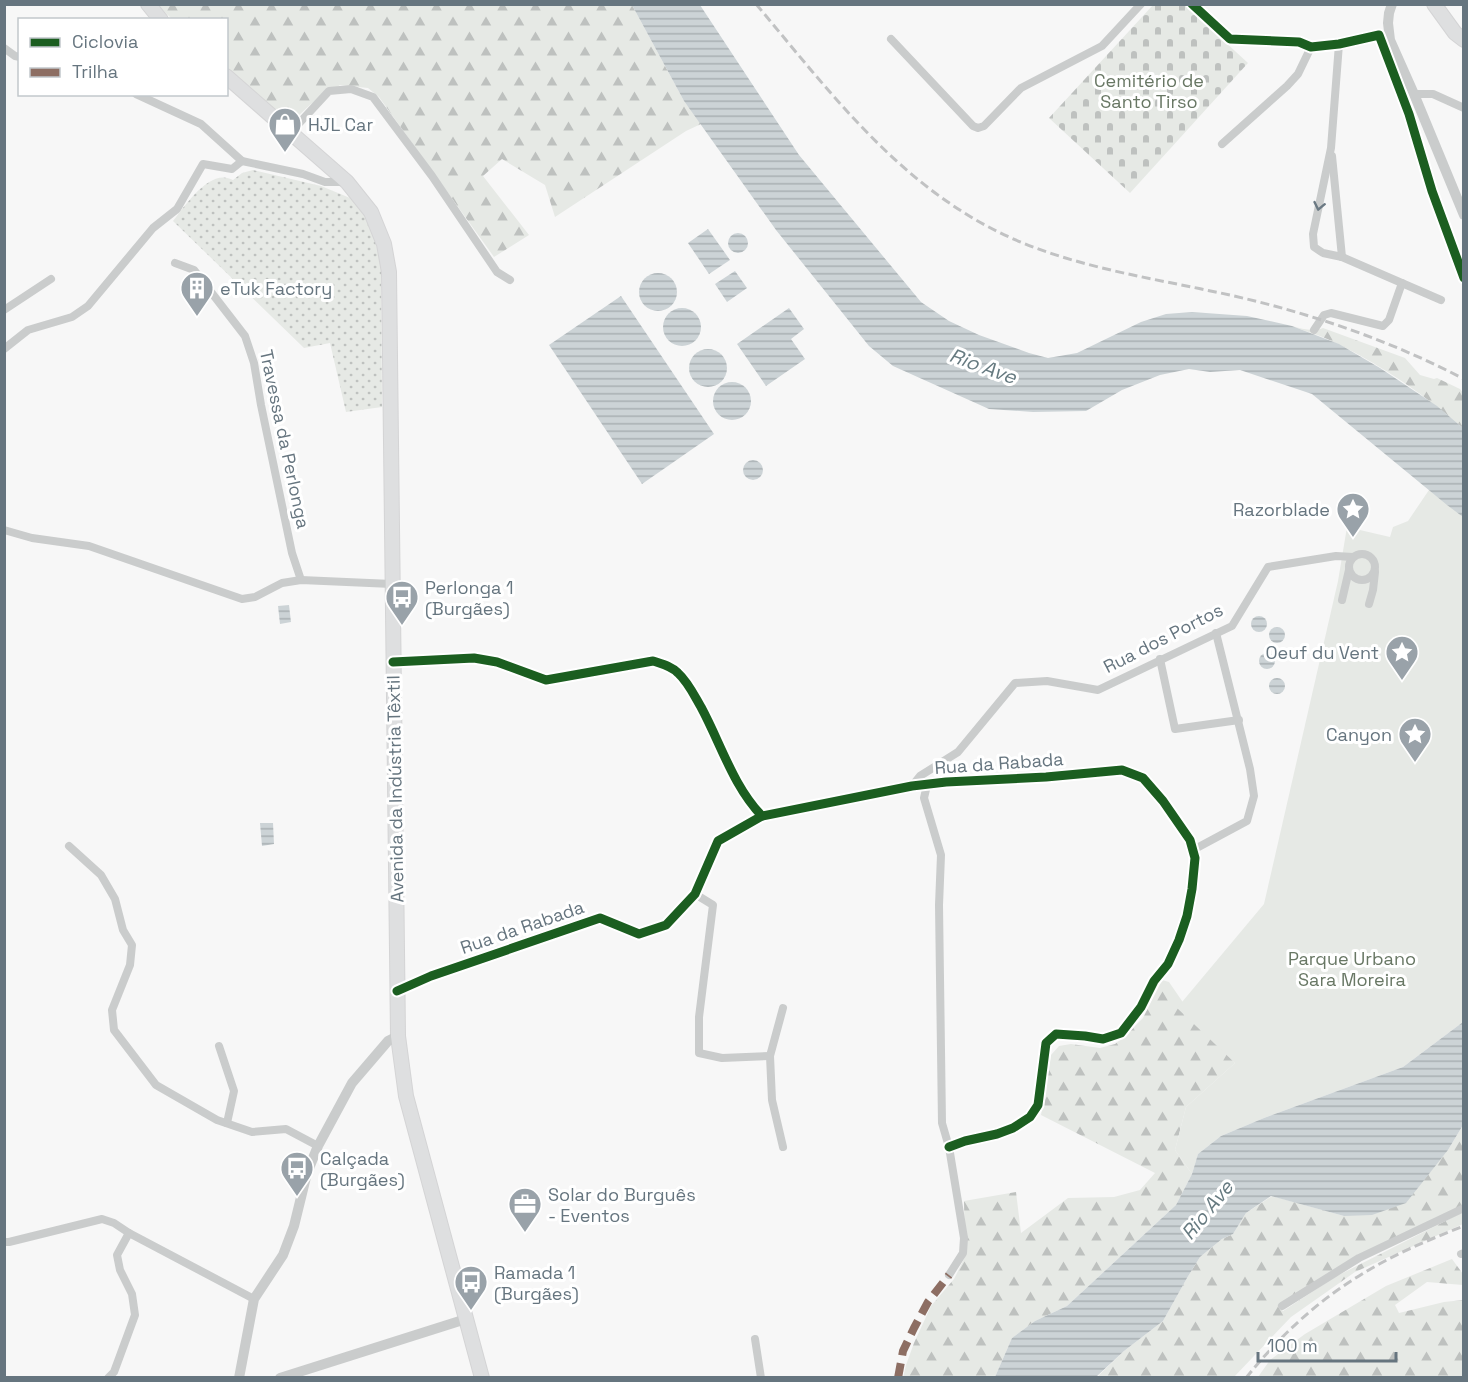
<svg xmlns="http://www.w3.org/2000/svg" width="1468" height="1382" font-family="'Space Grotesk',sans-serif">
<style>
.grass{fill:url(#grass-dots)}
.forest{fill:url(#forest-firs)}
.cemetery{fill:url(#cemetery-stones)}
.park{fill:#e6e9e5}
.water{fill:url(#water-rules)}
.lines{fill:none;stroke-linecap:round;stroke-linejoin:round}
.primary-casing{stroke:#d4d4d5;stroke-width:16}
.minor{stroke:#cacccc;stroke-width:8}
.tertiary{stroke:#cacccc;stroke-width:10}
.primary{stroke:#dedfe0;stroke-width:14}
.rail{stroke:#c1c2c3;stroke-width:3;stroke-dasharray:9 4.5;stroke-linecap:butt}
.quiet{stroke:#8d6e63;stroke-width:8;stroke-dasharray:15 8;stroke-linecap:butt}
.cycleway-casing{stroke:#fff;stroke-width:13}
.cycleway{stroke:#1b5e20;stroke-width:9}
.oneway{stroke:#6b7983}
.labels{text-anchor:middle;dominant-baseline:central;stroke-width:6;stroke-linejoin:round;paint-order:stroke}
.park-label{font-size:18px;fill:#687764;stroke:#fff}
.poi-label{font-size:18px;fill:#66757f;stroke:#fff;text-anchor:start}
.street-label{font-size:18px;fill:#66757f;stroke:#fff}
.water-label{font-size:20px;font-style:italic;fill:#667a80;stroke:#fff}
</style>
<defs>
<pattern id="grass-dots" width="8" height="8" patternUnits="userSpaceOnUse" patternTransform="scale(1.5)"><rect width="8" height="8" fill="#e6e9e5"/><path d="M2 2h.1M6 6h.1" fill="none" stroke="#bec1bf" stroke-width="1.8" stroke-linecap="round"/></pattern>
<pattern id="forest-firs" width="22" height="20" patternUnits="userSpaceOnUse" patternTransform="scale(1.5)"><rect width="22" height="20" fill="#e6e9e5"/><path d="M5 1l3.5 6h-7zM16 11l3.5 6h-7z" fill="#bec1bf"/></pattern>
<pattern id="cemetery-stones" width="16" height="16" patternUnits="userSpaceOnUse" patternTransform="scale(1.5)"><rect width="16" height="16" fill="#e6e9e5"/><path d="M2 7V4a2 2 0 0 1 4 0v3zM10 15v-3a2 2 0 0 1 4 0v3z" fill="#bec1bf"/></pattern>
<pattern id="water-rules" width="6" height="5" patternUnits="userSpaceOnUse" patternTransform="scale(1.5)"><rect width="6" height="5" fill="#ccd3d6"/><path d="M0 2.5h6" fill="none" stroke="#a9b0b3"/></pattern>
</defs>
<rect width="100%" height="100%" fill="#f7f7f7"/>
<path class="grass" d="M253 170 321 186 355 200 365 217 376 243 381 266 382 407 346 412 330 343 304 348 173 221C185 206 210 167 233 180L242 173Z"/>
<g class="forest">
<polygon points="157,5 632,5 684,101 701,124 686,131 555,217 545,185 502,159 483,176 529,235 494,257 379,97 368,88 340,85 311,104 297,117 285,118 227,67 226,20 172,19"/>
<path d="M1292 326C1303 329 1312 332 1323 328L1405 358 1420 375 1434 379 1437 378 1460 389 1463 393V428C1426 396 1384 367 1340 345 1325 337 1308 332 1292 326Z"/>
<polygon points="1162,980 1169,982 1191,1014 1235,1063 1186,1107 1175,1150 1192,1174 1176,1205 1067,1306 1035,1321 1012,1338 995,1377 903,1378 906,1365 914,1343 931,1306 954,1279 965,1257 964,1201 1016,1192 1021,1233 1068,1198 1114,1197 1140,1190 1155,1173 1041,1115 1051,1055 1059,1046 1071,1044 1100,1048 1115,1044 1124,1037 1143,1018"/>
<polygon points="1463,1125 1463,1206 1434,1219 1279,1307 1283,1311 1335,1277 1463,1212 1463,1224 1355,1272 1291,1317 1234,1377 1096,1378 1124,1351 1163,1321 1187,1278 1200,1257 1222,1239 1233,1234 1246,1213 1272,1196 1344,1216 1405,1203 1448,1150"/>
<polygon points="1452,1259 1463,1274 1463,1285 1427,1282 1395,1305 1399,1313 1444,1302 1463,1300 1463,1377 1258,1377 1270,1360 1305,1334 1386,1286"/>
</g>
<polygon class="cemetery" points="1153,5 1185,5 1248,63 1130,193 1049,118"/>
<polygon class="park" points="1429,490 1463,516 1463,1022 1403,1067 1264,1118 1221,1136 1198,1154 1192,1174 1175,1150 1186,1107 1235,1063 1177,1008 1264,904 1338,581 1347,527 1390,537 1393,527 1408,521"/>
<g class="water">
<polygon points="632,5 700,5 799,155 921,302 949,321 979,335 1029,353 1048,358 1077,353 1141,322 1166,314 1192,312 1247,316 1292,326 1339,344 1380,368 1437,406 1463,428 1463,517 1447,505 1312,394 1240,370 1210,372 1189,369 1160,375 1122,390 1086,411 1033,412 989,409 893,366 869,346 776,230 684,101"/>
<polygon points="708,229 730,260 709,274 688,243"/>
<circle cx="738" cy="243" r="10"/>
<polygon points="735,271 747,288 727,302 715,284"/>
<circle cx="658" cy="292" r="19"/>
<polygon points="621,296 714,434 642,484 549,345"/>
<circle cx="682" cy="327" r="19"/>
<polygon points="789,308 804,329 791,339 805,359 766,386 737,344"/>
<circle cx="708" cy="368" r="19"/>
<circle cx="732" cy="401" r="19"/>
<circle cx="753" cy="470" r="10"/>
<polygon points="289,605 291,622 280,624 278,606"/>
<circle cx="1259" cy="624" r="8"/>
<circle cx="1277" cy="635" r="8"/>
<circle cx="1267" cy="661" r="8"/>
<circle cx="1277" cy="686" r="8"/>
<polygon points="260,823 273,823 274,844 262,846"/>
<polygon points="1463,1022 1463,1125 1448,1150 1406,1203 1372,1215 1344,1216 1271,1196 1246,1213 1233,1234 1222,1239 1200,1257 1187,1278 1163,1321 1124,1351 1096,1377 995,1377 1012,1338 1035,1321 1067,1306 1176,1205 1192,1174 1198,1154 1221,1136 1264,1118 1403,1067"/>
</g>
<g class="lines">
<defs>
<g id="primary">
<polyline points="148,4 161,20"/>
<polyline points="1434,4 1455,33 1464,40"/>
<polyline points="226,76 347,182 371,212 384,244 389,272 398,1036 406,1096 482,1378"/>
</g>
</defs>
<use href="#primary" class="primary-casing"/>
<g class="minor">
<polyline points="1192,4 1230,39 1299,42 1311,47 1339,44 1379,35 1409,114 1432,191 1464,278"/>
<polyline points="891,39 973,126 978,128 984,126 1021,88 1102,46 1141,4"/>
<polyline points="1339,44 1331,148 1313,234 1314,247 1323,253 1342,257 1441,300"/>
<polyline points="4,48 15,56 20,57"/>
<polyline points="136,94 201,124 242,161 303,174 325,182 347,182"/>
<polyline points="1414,94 1433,94 1464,108"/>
<polyline points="291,132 329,91 351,89 373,97 432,176 497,272 510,280"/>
<polyline points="1222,144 1287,86 1298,74 1311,47"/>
<polyline points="1332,156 1342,257"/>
<polyline points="175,263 194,270 245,336 254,363 261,405 292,553 301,580"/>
<polyline points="4,310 51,279"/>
<polyline points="1314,330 1324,315 1331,313 1383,326 1389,320 1402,283"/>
<polyline points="4,349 28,330 72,317 88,306 153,228 177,209 203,164 232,169 242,161"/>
<polyline points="4,530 32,538 89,546 242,599 255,597 282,583 301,580 392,584"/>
<circle cx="1362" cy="567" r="13"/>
<polyline points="1342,600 1349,570"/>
<polyline points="1369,604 1373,590 1375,572"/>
<polyline points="1160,659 1175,729 1239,720"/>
<path d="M393 662 474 658 497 662 546 680 653 661C662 664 671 666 678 673 688 682 694 695 701 707 721 744 733 786 762 816"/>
<polyline points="927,785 924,798 941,855 939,905 942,1123 949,1147 964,1238 963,1253 949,1275"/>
<polyline points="912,786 920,776 958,752 1015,683 1047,681 1098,690 1232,626 1268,567 1336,556 1353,557"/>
<polyline points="69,846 101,875 115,899 123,930 132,945 130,965 112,1010 114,1030 156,1085 217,1120 252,1132 286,1129 318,1146"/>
<polyline points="1193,850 1247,821 1254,796 1250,769 1216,633"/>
<polyline points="695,894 713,905 699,1017 699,1053 722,1058 770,1056"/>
<polyline points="397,991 431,976 600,918 639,934 666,925 695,894 718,841 762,816 912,786 946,782 1046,777 1122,770 1143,778 1163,801 1190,840 1195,858 1192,889 1187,916 1179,940 1168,964 1154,981 1141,1007 1121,1033 1103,1039 1085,1036 1056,1034 1046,1043 1038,1105 1030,1117 1013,1128 997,1134 965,1141 949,1147"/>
<polyline points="219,1046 234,1091 227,1123"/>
<polyline points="783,1147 772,1100 770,1056 783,1008"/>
<polyline points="4,1242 9,1242 102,1219 114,1223 129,1233 254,1299"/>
<polyline points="1461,1254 1464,1253"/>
<polyline points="1282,1306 1359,1258 1464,1208"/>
<polyline points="755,1339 761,1378"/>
<polyline points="108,1378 114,1372 135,1315 132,1294 120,1270 117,1255 129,1233"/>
</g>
<g class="tertiary">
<polyline points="1392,4 1389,13 1388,23 1390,40 1414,94 1464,215"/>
<polyline points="239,1378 254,1299 283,1255 294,1226 307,1173 318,1146 352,1083 388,1041 398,1036"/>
<polyline points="280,1378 466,1319"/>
</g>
<use href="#primary" class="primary"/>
<g class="rail">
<path d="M756 4C819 79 880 160 963 212 1045 265 1141 275 1234 296 1313 314 1391 341 1464 379"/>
<path d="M1246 1378C1278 1338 1316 1302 1359 1276 1392 1255 1428 1240 1464 1226"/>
</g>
<polyline class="quiet" points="898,1378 903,1351 914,1328 928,1302 949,1275"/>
<defs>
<g id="cycleway">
<polyline points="1192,4 1230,39 1299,42 1311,47 1339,44 1379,35 1409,114 1432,191 1464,278"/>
<path d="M393 662 474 658 497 662 546 680 653 661C662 664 671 666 678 673 688 682 694 695 701 707 721 744 733 786 762 816"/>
<polyline points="397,991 431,976 600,918 639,934 666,925 695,894 718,841 762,816 912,786 946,782 1046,777 1122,770 1143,778 1163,801 1190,840 1195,858 1192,889 1187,916 1179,940 1168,964 1154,981 1141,1007 1121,1033 1103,1039 1085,1036 1056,1034 1046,1043 1038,1105 1030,1117 1013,1128 997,1134 965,1141 949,1147"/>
</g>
</defs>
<use href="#cycleway" class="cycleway-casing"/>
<use href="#cycleway" class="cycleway"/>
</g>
<defs><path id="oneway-chevron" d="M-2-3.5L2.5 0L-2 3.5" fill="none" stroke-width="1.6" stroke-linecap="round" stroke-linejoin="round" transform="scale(1.5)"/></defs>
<use class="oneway" href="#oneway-chevron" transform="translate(1319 206) rotate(102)"/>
<defs>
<symbol id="shop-pin" viewBox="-11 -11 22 30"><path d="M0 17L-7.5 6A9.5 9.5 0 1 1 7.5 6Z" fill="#99a2a9" stroke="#fff"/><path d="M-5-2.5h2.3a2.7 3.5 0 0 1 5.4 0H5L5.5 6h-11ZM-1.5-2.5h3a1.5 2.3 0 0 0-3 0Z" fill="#fff"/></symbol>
<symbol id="building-pin" viewBox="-11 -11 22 30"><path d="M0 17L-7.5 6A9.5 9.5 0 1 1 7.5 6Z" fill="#99a2a9" stroke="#fff"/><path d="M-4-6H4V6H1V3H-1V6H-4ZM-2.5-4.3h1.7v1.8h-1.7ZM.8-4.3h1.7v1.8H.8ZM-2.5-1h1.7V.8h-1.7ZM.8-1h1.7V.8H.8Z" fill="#fff"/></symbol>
<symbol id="sight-pin" viewBox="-11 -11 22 30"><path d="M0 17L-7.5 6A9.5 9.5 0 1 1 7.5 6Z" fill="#99a2a9" stroke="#fff"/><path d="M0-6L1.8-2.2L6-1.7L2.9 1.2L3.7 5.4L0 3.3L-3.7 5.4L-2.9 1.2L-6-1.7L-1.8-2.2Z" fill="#fff"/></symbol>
<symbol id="bus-pin" viewBox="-11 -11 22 30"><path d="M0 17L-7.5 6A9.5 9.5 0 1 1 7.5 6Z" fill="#99a2a9" stroke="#fff"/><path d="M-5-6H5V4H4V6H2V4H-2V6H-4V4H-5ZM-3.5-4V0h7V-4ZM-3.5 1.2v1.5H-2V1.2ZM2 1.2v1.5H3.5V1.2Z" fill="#fff"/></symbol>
<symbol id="office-pin" viewBox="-11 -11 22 30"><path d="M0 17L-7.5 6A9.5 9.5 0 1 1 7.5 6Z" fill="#99a2a9" stroke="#fff"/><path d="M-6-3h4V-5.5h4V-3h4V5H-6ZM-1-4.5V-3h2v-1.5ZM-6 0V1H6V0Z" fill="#fff"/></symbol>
</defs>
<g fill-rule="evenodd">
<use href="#shop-pin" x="266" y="105" width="38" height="52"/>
<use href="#building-pin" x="178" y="269" width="38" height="52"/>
<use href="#sight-pin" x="1334" y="490" width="38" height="52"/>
<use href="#bus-pin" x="383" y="578" width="38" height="52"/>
<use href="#sight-pin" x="1383" y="633" width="38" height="52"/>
<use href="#sight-pin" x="1396" y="715" width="38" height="52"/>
<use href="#bus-pin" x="278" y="1149" width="38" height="52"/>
<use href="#office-pin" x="506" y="1185" width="38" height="52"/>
<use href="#bus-pin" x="452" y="1263" width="38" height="52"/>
</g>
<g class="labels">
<g class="park-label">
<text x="1149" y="80">Cemitério de<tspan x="1149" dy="21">Santo Tirso</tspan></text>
<text x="1352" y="958">Parque Urbano<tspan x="1352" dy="21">Sara Moreira</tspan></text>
</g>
<g class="poi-label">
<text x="308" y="124">HJL Car</text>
<text x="220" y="288">eTuk Factory</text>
<text x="1330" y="509" text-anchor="end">Razorblade</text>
<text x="425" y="587">Perlonga 1<tspan x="425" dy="21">(Burgães)</tspan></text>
<text x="1379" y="652" text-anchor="end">Oeuf du Vent</text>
<text x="1392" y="734" text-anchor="end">Canyon</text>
<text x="320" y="1158">Calçada<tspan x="320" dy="21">(Burgães)</tspan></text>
<text x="548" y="1194">Solar do Burguês<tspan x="548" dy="21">- Eventos</tspan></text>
<text x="494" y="1272">Ramada 1<tspan x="494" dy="21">(Burgães)</tspan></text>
</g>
<g class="street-label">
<text transform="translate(285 439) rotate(78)">Travessa da Perlonga</text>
<text transform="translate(1163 638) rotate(-27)">Rua dos Portos</text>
<text transform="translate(999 763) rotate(-4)">Rua da Rabada</text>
<text transform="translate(395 789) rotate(-91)">Avenida da Indústria Têxtil</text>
<text transform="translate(522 927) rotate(-19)">Rua da Rabada</text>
</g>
<g class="water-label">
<text transform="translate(983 366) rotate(20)">Rio Ave</text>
<text transform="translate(1207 1210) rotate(-51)">Rio Ave</text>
</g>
</g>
<rect width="1468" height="1382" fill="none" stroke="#66757f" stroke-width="12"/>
<rect x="18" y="18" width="210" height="78" fill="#ffffff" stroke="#c2c8cc" stroke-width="1.5"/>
<rect x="30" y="38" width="30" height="9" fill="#1b5e20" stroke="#c2c8cc" stroke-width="1.5"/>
<text x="72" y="48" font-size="18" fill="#66757f">Ciclovia</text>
<rect x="30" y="68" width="30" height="9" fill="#8d6e63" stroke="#c2c8cc" stroke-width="1.5"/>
<text x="72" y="78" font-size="18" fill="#66757f">Trilha</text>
<path d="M1258 1352v9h138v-9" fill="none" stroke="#66757f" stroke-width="3"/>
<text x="1267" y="1352" font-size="18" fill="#66757f" stroke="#ffffff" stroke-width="4.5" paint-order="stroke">100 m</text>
</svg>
